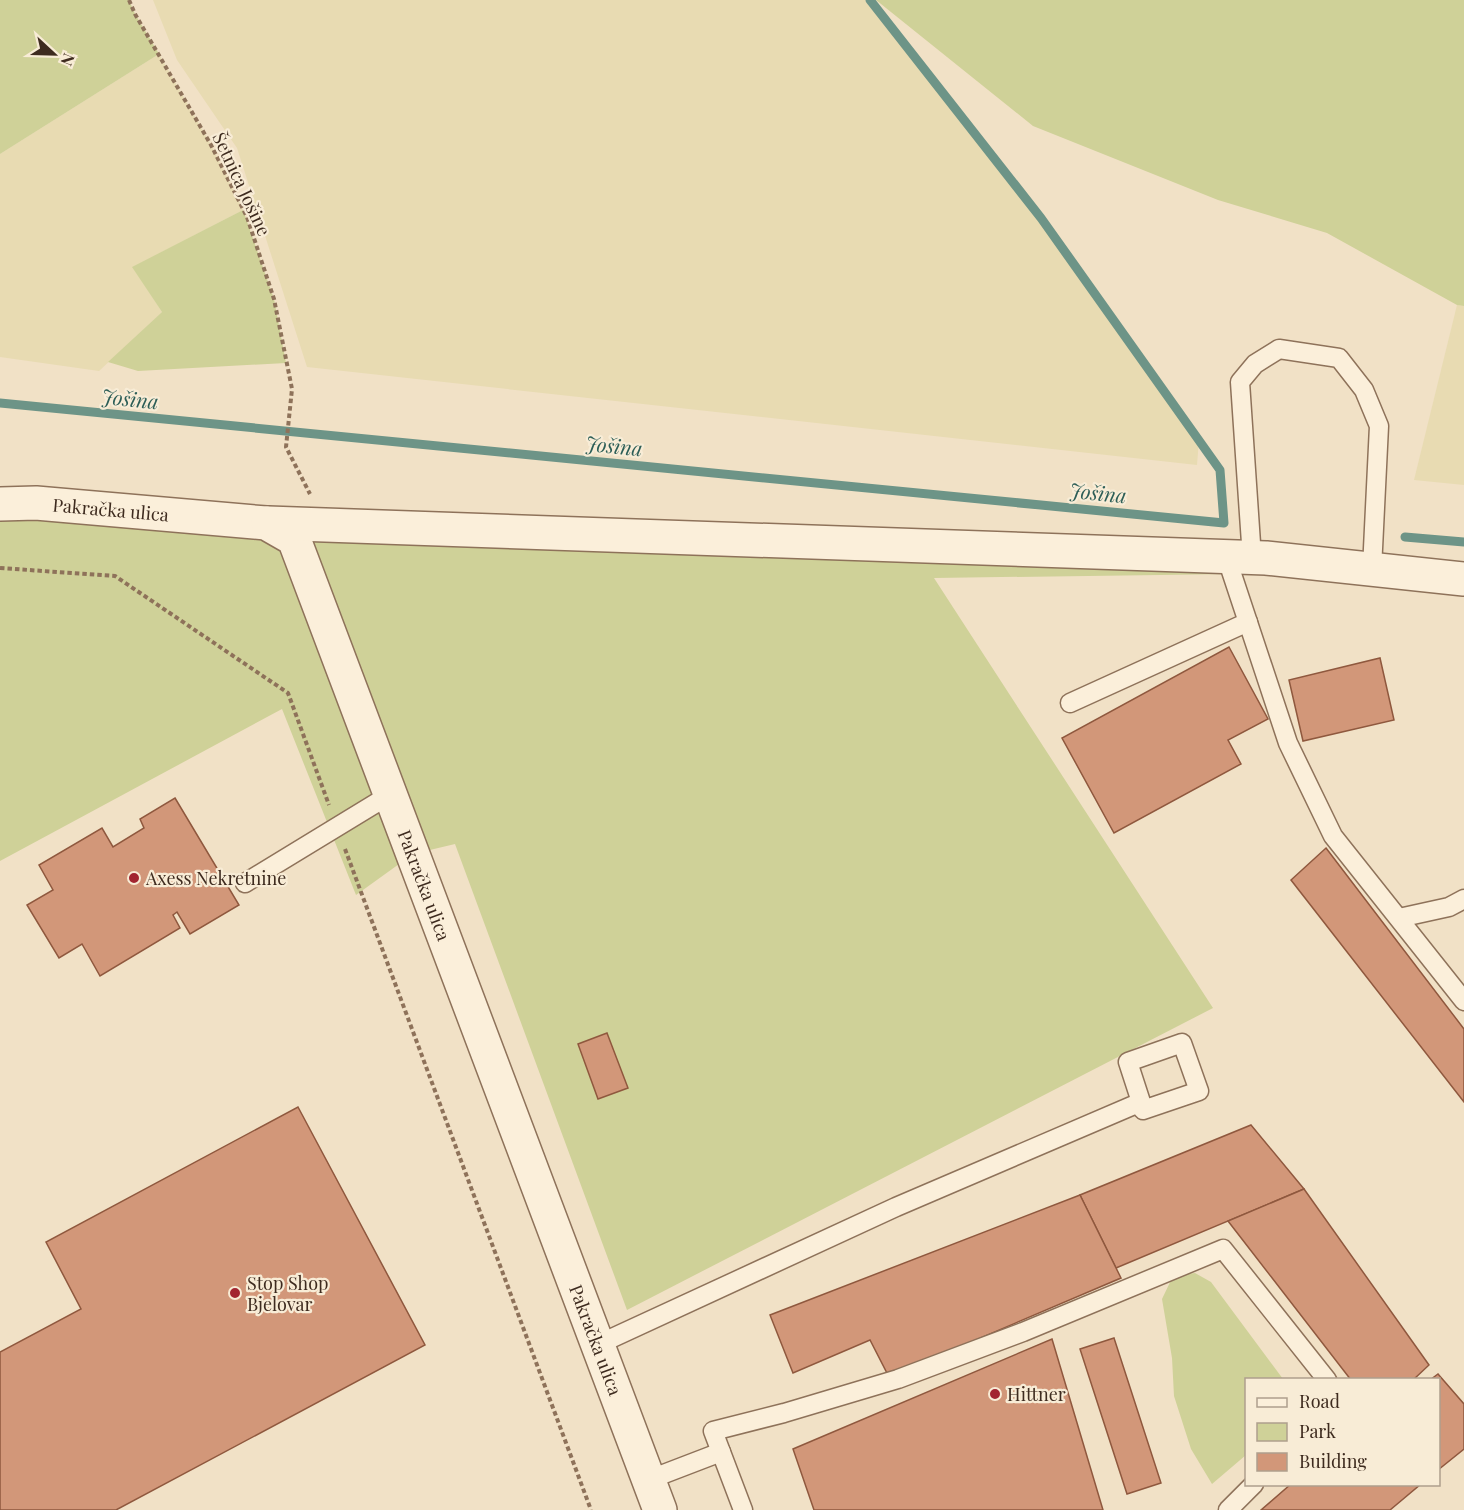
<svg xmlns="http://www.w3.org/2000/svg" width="1464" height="1510" font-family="'Playfair Display',serif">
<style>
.farmland{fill:#e8dbb2}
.green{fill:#cfd198}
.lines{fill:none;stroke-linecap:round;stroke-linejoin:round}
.stream{stroke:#6d9487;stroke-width:9}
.building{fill:#d29779;stroke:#8f583e;stroke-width:1.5}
.service-casing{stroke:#8e725a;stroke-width:21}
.minor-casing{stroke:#8e725a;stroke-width:36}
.path{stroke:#8e725a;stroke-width:4;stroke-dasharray:4.5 3;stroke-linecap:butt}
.service{stroke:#fbefda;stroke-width:18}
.minor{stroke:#fbefda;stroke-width:33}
.poi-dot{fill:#a22530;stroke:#f8ecd6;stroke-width:2}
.labels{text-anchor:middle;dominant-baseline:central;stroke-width:4.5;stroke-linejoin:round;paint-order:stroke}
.street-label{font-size:18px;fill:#3e2b1f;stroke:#f8ecd6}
.poi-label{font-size:18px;fill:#3e2b1f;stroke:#f8ecd6;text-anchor:start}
.water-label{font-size:20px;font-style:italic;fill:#2d5e57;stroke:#f8ecd6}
</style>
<rect width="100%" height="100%" fill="#f1e1c6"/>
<g class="farmland">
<polygon points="153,0 871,0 998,164 1088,285 1199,440 1197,465 307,367 237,148 177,60"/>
<polygon points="159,54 211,145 243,210 133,267 162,312 99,371 0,357 0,154"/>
<polygon points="1457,305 1464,306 1464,485 1414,480"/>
</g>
<g class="green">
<polygon points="0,0 129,0 135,14 159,54 0,154"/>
<polygon points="876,0 1464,0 1464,306 1457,305 1327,233 1218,200 1033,126"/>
<polygon points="243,210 274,299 286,363 138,371 108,362 162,312 132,267"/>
<polygon points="0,516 1226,556 1232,574 934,578 1213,1008 627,1310 455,844 413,854 356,895 282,709 0,861"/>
<polygon points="1195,1273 1211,1282 1283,1379 1246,1380 1246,1455 1212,1484 1191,1449 1174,1396 1172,1358 1162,1299 1173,1276"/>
</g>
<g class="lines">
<g class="stream">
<polyline points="0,403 1224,523 1220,470 1041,218 870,0"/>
<polyline points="1405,537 1464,542"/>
</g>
</g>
<g class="building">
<polygon points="1229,647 1268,719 1228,740 1241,764 1114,833 1062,738"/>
<polygon points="1380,658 1394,720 1303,741 1289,680"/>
<polygon points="175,798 239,905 190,934 177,912 173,915 180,928 100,976 82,944 59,958 27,905 53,890 39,865 102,828 113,847 144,828 140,819"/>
<polygon points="1326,848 1464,1029 1464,1102 1291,880"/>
<polygon points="607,1033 628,1088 598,1099 578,1044"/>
<polygon points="298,1107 425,1345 116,1510 0,1510 0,1352 81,1309 46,1242"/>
<polygon points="1251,1125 1304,1189 1116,1268 1080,1195"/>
<polygon points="1304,1189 1429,1365 1413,1380 1351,1380 1228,1221"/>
<polygon points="1080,1195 1121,1278 889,1377 870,1340 793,1373 770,1315"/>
<polygon points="1114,1338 1161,1483 1127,1494 1080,1349"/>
<polygon points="1052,1339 1103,1510 814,1510 793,1449"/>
<polygon points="1438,1374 1464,1404 1464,1449 1438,1470 1438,1380 1430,1380"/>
<polygon points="1291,1484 1421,1484 1390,1510 1261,1510"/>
</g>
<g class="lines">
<defs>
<g id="service">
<polyline points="1226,556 1288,743 1333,836 1464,1001"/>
<polyline points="1252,558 1240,382 1255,364 1279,349 1339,358 1364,390 1379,426 1372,569"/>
<polyline points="1070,703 1248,622"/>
<polyline points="245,883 391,794"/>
<polyline points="1399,918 1449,907 1464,899"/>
<polyline points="597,1345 896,1207 1141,1102 1143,1110 1199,1091 1182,1043 1128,1062 1141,1102"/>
<polyline points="648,1480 721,1452"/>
<polyline points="743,1510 713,1431 784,1413 898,1379 1023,1332 1223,1249 1327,1380"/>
<polyline points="1228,1510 1254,1484"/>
</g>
<g id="minor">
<path id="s1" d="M0 504 36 503 266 523 294 539 660 1510"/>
<polyline points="268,523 1266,558 1464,579"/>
</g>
</defs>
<use href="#service" class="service-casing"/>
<use href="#minor" class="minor-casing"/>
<g class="path">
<polyline points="129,0 135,14 211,145 247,217 274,299 292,389 286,447 310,494"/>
<polyline points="0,568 115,576 288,693 329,805"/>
<polyline points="345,849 591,1510"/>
</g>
<use href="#service" class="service"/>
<use href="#minor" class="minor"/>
</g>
<g class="poi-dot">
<circle cx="134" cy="878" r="6"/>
<circle cx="235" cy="1293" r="6"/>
<circle cx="995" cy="1394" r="6"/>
</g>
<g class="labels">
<g class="street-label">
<text transform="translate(242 184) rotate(65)">Šetnica Jošine</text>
<text stroke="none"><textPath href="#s1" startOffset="111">Pakračka ulica</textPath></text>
<text stroke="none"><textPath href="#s1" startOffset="669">Pakračka ulica</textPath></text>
<text stroke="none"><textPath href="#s1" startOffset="1155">Pakračka ulica</textPath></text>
</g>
<g class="poi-label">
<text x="146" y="878">Axess Nekretnine</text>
<text x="247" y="1283">Stop Shop<tspan x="247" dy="21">Bjelovar</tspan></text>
<text x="1007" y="1394">Hittner</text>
</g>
<g class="water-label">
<text transform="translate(130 398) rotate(6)">Jošina</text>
<text transform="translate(614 445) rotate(6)">Jošina</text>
<text transform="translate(1098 492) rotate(6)">Jošina</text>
</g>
</g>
<rect x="1245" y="1378" width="195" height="108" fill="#f8ecd6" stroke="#ae9f8d" stroke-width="1.5"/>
<rect x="1257" y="1398" width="30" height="9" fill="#fbefda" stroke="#ae9f8d" stroke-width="1.5"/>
<text x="1299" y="1408" font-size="18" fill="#3e2b1f">Road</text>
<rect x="1257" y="1423" width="30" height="18" fill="#cfd198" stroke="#ae9f8d" stroke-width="1.5"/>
<text x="1299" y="1438" font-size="18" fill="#3e2b1f">Park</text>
<rect x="1257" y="1453" width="30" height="18" fill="#d29779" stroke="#ae9f8d" stroke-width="1.5"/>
<text x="1299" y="1468" font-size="18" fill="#3e2b1f">Building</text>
<g transform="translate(54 54) rotate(112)" stroke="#f8ecd6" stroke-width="4.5" paint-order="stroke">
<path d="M0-4.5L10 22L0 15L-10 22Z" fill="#3e2b1f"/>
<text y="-9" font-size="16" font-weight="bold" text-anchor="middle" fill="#3e2b1f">N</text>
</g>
</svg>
